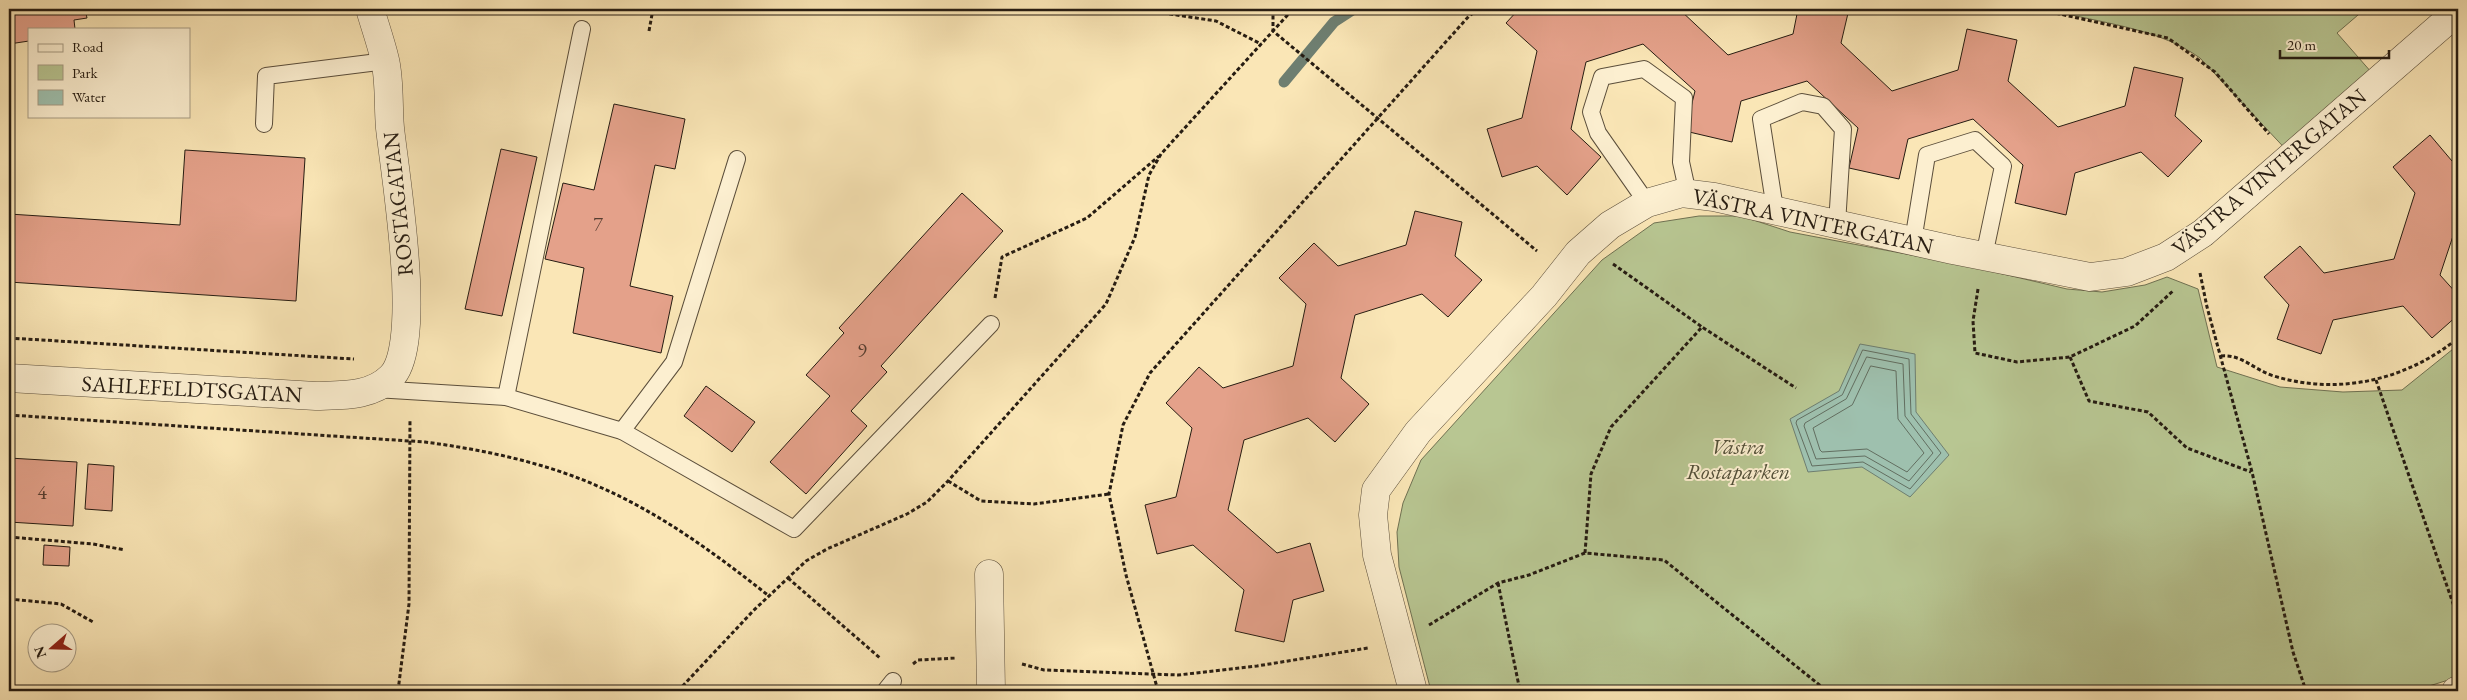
<svg xmlns="http://www.w3.org/2000/svg" width="2467" height="700" font-family="'EB Garamond',serif">
<style>
.green{fill:#b8c692;stroke:#6f7152}
.water{fill:#9ec0ae;stroke:#6e7e70}
.lines{fill:none;stroke-linecap:round;stroke-linejoin:round}
.shore{stroke:#626e60;stroke-width:1}
.stream{stroke:#6e7e70;stroke-width:11}
.building{fill:#e4a18a;stroke:#261c12}
.service-casing{stroke:#5b4e3b;stroke-width:18}
.minor-casing{stroke:#5b4e3b;stroke-width:29}
.path{stroke:#261c12;stroke-width:3;stroke-dasharray:4 2.5;stroke-linecap:butt}
.service{stroke:#fcefd0;stroke-width:16}
.minor{stroke:#fcefd0;stroke-width:28}
.labels{text-anchor:middle;dominant-baseline:central;stroke-width:4;stroke-linejoin:round;paint-order:stroke}
.number-label{font-size:20px;fill:#563d30}
.street-label{font-size:22px;fill:#261c12;stroke:#fcefd0}
.park-label{font-size:22px;font-style:italic;fill:#524f38;stroke:#fcefd0}
</style>
<rect width="100%" height="100%" fill="#fae6b6"/>
<filter id="stains"><feTurbulence type="fractalNoise" baseFrequency=".004" numOctaves="4"/><feColorMatrix values="0 0 0 0 .2 0 0 0 0 .09 0 0 0 0 .02 0 0 0 .5 -.17"/></filter>
<radialGradient id="worn" r=".72"><stop offset=".6" stop-color="#630" stop-opacity="0"/><stop offset="1" stop-color="#630" stop-opacity=".3"/></radialGradient>
<g class="green">
<path d="M2063 9H2365L2337 33 2379 81 2293 157 2200 58C2161 30 2109 24 2063 13Z"/>
<polygon points="1699,216 1741,216 1790,232 1969,266 2067,289 2102,292 2145,285 2167,277 2198,289 2217,367 2280,387 2343,392 2402,390 2458,345 2458,677 2413,691 1431,691 1399,567 1397,532 1403,503 1421,460 1602,260 1654,223"/>
</g>
<polygon class="water" points="1860,344 1915,354 1916,412 1949,455 1910,497 1862,467 1808,472 1790,419 1839,391"/>
<g class="lines">
<g class="shore">
<polygon points="1863,350 1909,359 1911,414 1941,453 1910,489 1863,462 1812,466 1796,423 1797,420 1842,395"/>
<polygon points="1867,357 1903,364 1905,416 1933,453 1909,481 1865,456 1816,459 1804,426 1805,423 1846,399"/>
<polygon points="1871,366 1896,371 1898,419 1924,453 1907,472 1867,449 1822,452 1820,450 1813,428 1852,405"/>
</g>
<polyline class="stream" points="1284,82 1334,22 1354,9"/>
</g>
<g class="building">
<polygon points="9,9 85,9 87,18 74,20 75,29 29,29 29,41 9,44"/>
<polygon points="1519,9 1566,9 1571,13 1585,9 1679,9 1728,55 1793,34 1798,9 1849,9 1841,43 1892,91 1958,70 1967,29 2017,40 2008,81 2058,127 2125,106 2134,67 2183,78 2175,116 2202,141 2168,177 2141,152 2075,173 2066,215 2015,203 2023,165 1973,119 1908,139 1899,179 1849,168 1858,128 1807,81 1741,101 1732,142 1685,131 1695,91 1643,44 1586,62 1571,129 1601,157 1567,195 1537,166 1502,177 1487,129 1522,118 1537,51 1506,23"/>
<polygon points="614,104 685,119 675,169 655,165 630,286 673,296 661,353 573,333 584,268 545,259 563,183 594,190"/>
<polygon points="2430,135 2452,161 2458,160 2458,221 2440,275 2458,295 2458,315 2432,338 2403,306 2333,320 2321,354 2277,339 2289,305 2264,277 2300,246 2324,273 2394,259 2415,193 2393,167"/>
<polygon points="501,149 537,157 502,316 465,309"/>
<polygon points="185,150 305,158 296,301 9,282 9,214 180,225"/>
<polygon points="962,193 1003,231 881,366 887,372 851,411 867,426 806,494 770,462 830,396 806,375 844,333 839,328"/>
<polygon points="1415,211 1462,222 1455,256 1482,280 1448,317 1422,294 1355,315 1341,378 1369,404 1335,442 1308,418 1244,440 1228,510 1277,553 1310,543 1324,591 1293,600 1284,642 1235,631 1244,590 1193,545 1157,554 1145,505 1176,497 1192,428 1166,403 1199,367 1223,388 1293,366 1306,304 1279,278 1314,243 1338,266 1406,245"/>
<polygon points="706,386 755,422 732,452 684,416"/>
<polygon points="9,458 77,462 73,526 9,522"/>
<polygon points="88,464 114,466 112,511 85,509"/>
<polygon points="44,545 70,547 69,566 43,565"/>
</g>
<g class="lines">
<defs>
<g id="service">
<polyline points="264,124 266,76 386,61"/>
<polyline points="1647,203 1598,133 1591,112 1602,77 1644,69 1684,98 1681,162 1688,194"/>
<polyline points="1775,209 1761,119 1802,102 1823,106 1843,129 1837,224"/>
<polyline points="1913,241 1927,155 1975,140 2003,166 1984,256"/>
<polyline points="375,389 506,397 622,431 794,529 991,324"/>
<polyline points="506,397 582,29"/>
<polyline points="622,431 674,362 737,159"/>
<polyline points="885,691 893,681"/>
</g>
<g id="minor">
<path d="M9 378 316 396C342 395 371 397 391 377 424 345 395 175 390 128 388 106 390 81 385 60 381 43 375 26 370 9"/>
<polyline points="989,574 991,691"/>
<polyline points="1413,691 1377,555 1373,515 1376,490 1418,432 1544,296 1578,253 1610,225 1647,203 1682,193 1714,197 1953,250 2090,277 2127,272 2166,257 2203,233 2458,11"/>
<polyline points="2456,691 2458,691"/>
</g>
</defs>
<use href="#service" class="service-casing"/>
<use href="#minor" class="minor-casing"/>
<g class="path">
<polyline points="1137,9 1216,21 1261,44"/>
<polyline points="1273,9 1273,31 1537,251"/>
<polyline points="2037,9 2168,38 2215,72 2269,134"/>
<polyline points="649,31 653,9"/>
<polyline points="1613,264 1702,327"/>
<polyline points="2200,273 2207,307 2252,472 2293,652 2306,691"/>
<polyline points="1978,289 1973,321 1975,353 2017,362 2070,357 2135,326 2174,290"/>
<polyline points="995,298 1002,257 1087,218 1159,156"/>
<polyline points="9,338 354,359"/>
<path d="M2221 356C2242 354 2254 370 2274 376 2338 396 2407 380 2458 338"/>
<polyline points="2070,357 2089,401 2148,412 2187,448 2251,472"/>
<polyline points="2376,380 2458,618"/>
<path d="M9 415 425 442C485 450 547 463 602 488 663 515 717 555 769 596"/>
<polyline points="948,481 981,501 1034,504 1109,494"/>
<polyline points="9,537 93,544 125,550"/>
<polyline points="1585,553 1591,474 1611,427 1702,327 1796,388"/>
<polyline points="788,578 880,658"/>
<polyline points="1498,583 1520,691"/>
<polyline points="9,599 61,604 93,622"/>
<polyline points="1429,625 1498,583 1529,575 1585,553 1664,560 1827,691"/>
<polyline points="913,664 918,660 957,658"/>
<polyline points="1022,664 1044,670 1178,675 1257,666 1368,648"/>
<polyline points="9,683 21,691"/>
<polyline points="398,691 409,604 410,419"/>
<polyline points="678,691 753,611 806,561 827,549 907,514 927,502 948,481 1106,304 1135,237 1149,175 1161,154 1293,9"/>
<polyline points="1158,691 1126,575 1109,494 1123,425 1150,373 1469,16 1479,9"/>
</g>
<use href="#service" class="service"/>
<use href="#minor" class="minor"/>
</g>
<g class="labels">
<g class="number-label">
<text x="598" y="224">7</text>
<text x="862" y="350">9</text>
<text x="42" y="492">4</text>
</g>
<g class="street-label">
<text transform="translate(2269 172) rotate(-40)">VÄSTRA VINTERGATAN</text>
<text transform="translate(398 204) rotate(-96)">ROSTAGATAN</text>
<text transform="translate(1813 221) rotate(12)">VÄSTRA VINTERGATAN</text>
<text transform="translate(192 389) rotate(3)">SAHLEFELDTSGATAN</text>
</g>
<g class="park-label">
<text x="1738" y="446">Västra<tspan x="1738" dy="25">Rostaparken</tspan></text>
</g>
</g>
<rect width="2467" height="700" fill="none" stroke="#fae6b6" stroke-width="30"/>
<rect x="10" y="10" width="2447" height="680" fill="none" stroke="#261c12" stroke-width="2.5"/>
<rect x="15" y="15" width="2437" height="670" fill="none" stroke="#261c12"/>
<rect x="28" y="28" width="162" height="90" fill="#fcefd0" stroke="#a69b84"/>
<rect x="38" y="44" width="25" height="8" fill="#fcefd0" stroke="#a69b84"/>
<text x="72" y="52" font-size="15" fill="#261c12">Road</text>
<rect x="38" y="65" width="25" height="15" fill="#b8c692" stroke="#a69b84"/>
<text x="72" y="78" font-size="15" fill="#261c12">Park</text>
<rect x="38" y="90" width="25" height="15" fill="#9ec0ae" stroke="#a69b84"/>
<text x="72" y="102" font-size="15" fill="#261c12">Water</text>
<g transform="translate(52 648) rotate(250)"><circle r="24" fill="#fcefd0" stroke="#a69b84"/>
<path d="M0-4L9 19L0 12L-9 19Z" fill="#8f2418"/>
<text y="-8" font-size="14" font-weight="bold" text-anchor="middle" fill="#261c12">N</text>
</g>
<path d="M2280 50v8h109v-8" fill="none" stroke="#261c12" stroke-width="2.5"/>
<text x="2287" y="50" font-size="15" fill="#261c12" stroke="#fcefd0" stroke-width="4" paint-order="stroke">20 m</text>
<rect width="100%" height="100%" filter="url(#stains)"/>
<rect width="100%" height="100%" fill="url(#worn)"/>
</svg>
